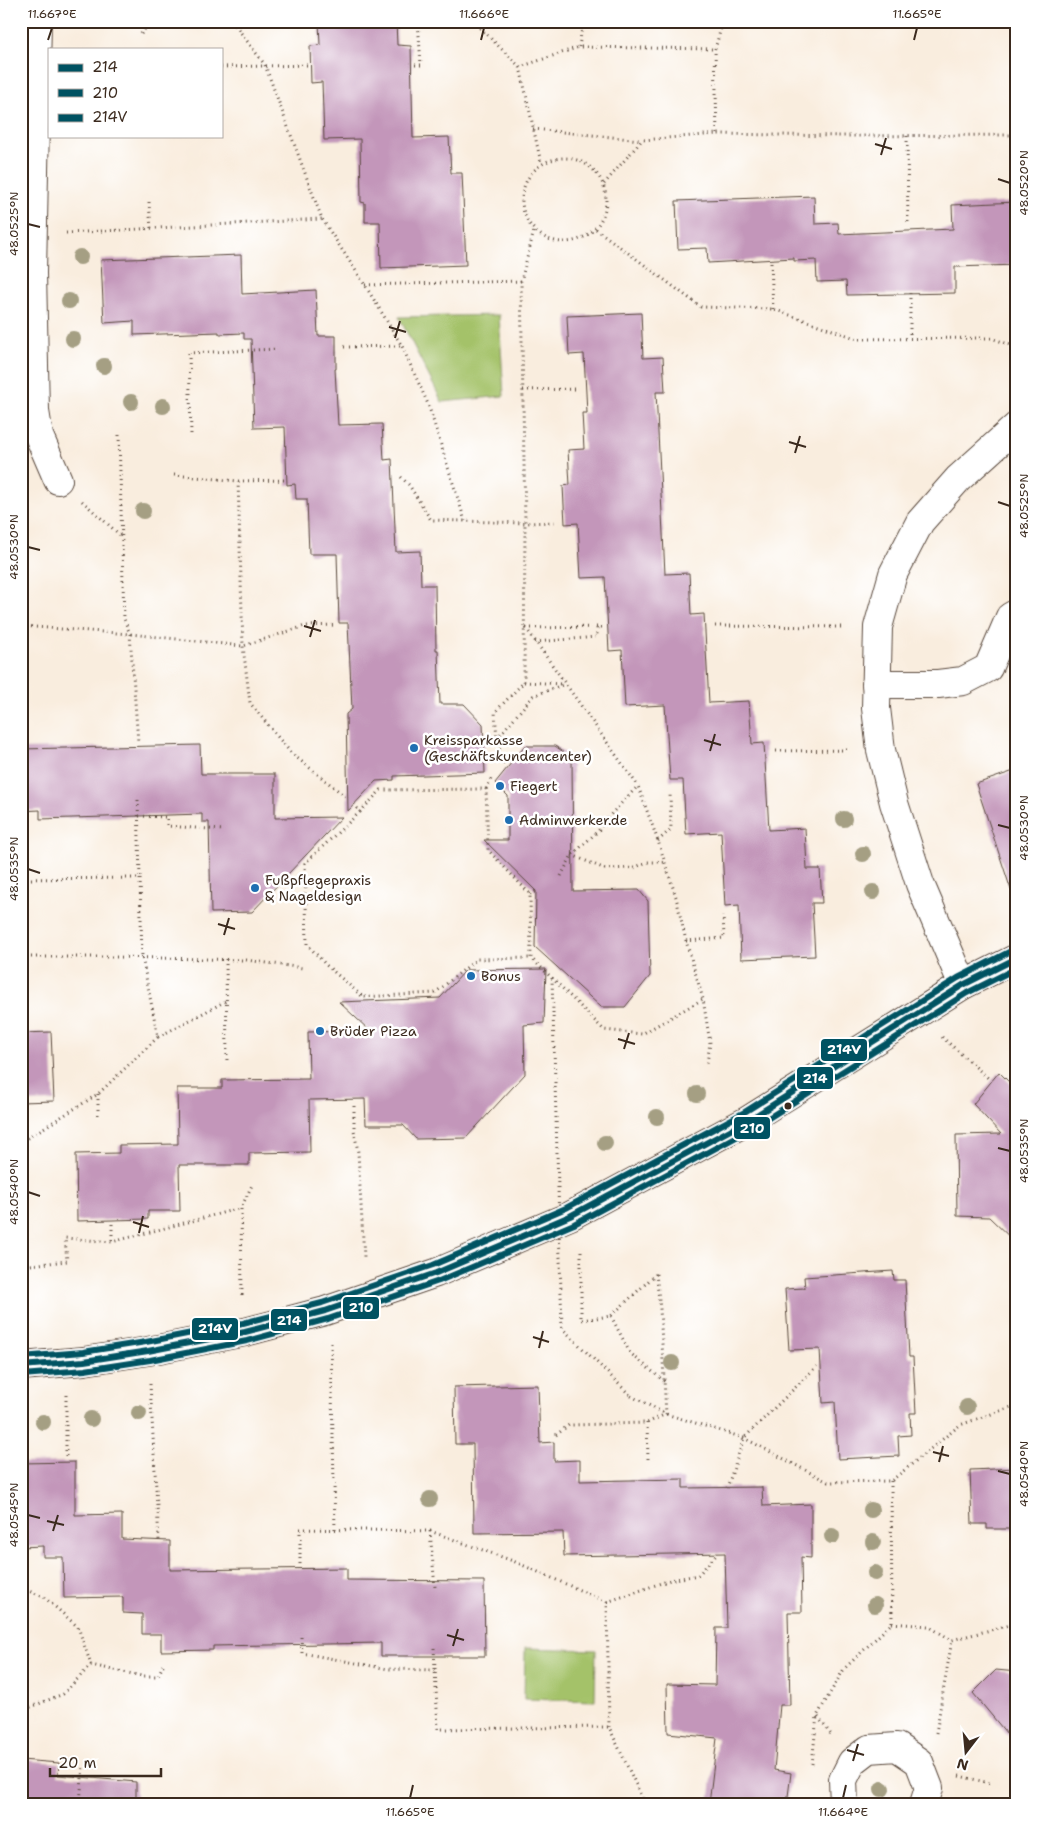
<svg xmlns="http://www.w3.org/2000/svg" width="1038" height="1825" font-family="'Shantell Sans',sans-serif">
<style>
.green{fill:#a4c269;stroke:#707644}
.building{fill:#c396ba}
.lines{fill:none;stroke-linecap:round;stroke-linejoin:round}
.street-casing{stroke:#58473b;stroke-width:30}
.path{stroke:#58473b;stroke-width:3;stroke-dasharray:1 4;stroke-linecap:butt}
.street{stroke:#fff;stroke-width:28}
.path-bridge{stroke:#58473b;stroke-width:3;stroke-dasharray:1 4;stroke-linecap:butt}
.bus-1-casing{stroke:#fff;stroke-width:10}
.bus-2-casing{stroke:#fff;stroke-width:10}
.bus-3-casing{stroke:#fff;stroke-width:10}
.bus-1{stroke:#005262;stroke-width:6}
.bus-2{stroke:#005262;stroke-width:6}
.bus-3{stroke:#005262;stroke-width:6}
.tree{fill:#a59f83}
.ticks{fill:none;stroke:#3b2a1e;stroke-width:2}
.poi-dot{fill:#1f6fb2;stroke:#fff;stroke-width:2}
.bus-dot{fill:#3b2a1e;stroke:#fff;stroke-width:2}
.labels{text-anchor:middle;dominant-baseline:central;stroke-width:5;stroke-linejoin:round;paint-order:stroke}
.poi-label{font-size:14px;fill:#3b2a1e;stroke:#fff;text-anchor:start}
.line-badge{stroke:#fff;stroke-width:2}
.badge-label{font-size:14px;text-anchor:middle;font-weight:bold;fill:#fff}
.neatline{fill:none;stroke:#3b2a1e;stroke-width:2}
.ticks-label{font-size:12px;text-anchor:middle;fill:#3b2a1e}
</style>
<rect width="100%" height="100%" fill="#fff"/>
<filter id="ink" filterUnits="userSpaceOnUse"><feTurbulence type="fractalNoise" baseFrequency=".02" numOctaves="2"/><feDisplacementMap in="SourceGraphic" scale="10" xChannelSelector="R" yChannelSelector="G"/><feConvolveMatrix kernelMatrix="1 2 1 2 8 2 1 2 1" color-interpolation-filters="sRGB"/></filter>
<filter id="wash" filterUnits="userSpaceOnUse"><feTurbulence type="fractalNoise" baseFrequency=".0096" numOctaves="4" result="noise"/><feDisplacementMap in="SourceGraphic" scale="20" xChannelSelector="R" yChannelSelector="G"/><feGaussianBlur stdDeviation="1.12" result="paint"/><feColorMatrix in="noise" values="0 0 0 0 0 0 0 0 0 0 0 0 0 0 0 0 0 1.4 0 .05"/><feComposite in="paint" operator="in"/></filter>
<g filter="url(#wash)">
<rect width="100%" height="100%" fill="#f9edde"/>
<g class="green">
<polygon points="499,315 504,396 442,402 399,317"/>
<polygon points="525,1648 596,1650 595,1701 524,1699"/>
</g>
<g id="blocks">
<g class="building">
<polygon points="319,21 396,21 397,45 411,46 413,138 449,137 451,173 462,173 466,265 381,268 380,222 365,222 365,203 361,202 360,139 324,140 322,82 311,83 310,46 320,45"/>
<polygon points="814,196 815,224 838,223 839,234 953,229 952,205 1017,202 1017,265 955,267 955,293 847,295 846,281 817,282 816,260 794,261 794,258 708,263 707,248 678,249 676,201"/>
<polygon points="241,255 242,294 316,290 318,336 336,336 336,369 335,369 338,425 382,424 384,460 392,459 396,552 420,551 421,585 435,585 436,650 438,650 440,704 464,704 483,724 485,773 394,776 394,780 376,781 348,811 346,714 352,709 348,623 339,623 337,554 309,554 307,499 296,499 295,484 287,485 285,427 254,428 251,339 244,339 244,333 219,334 219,332 134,335 134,321 104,323 101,260"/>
<polygon points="641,313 643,358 663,357 665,392 656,392 665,574 689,573 691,615 704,614 709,703 749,701 752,744 764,743 769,830 805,828 807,869 820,869 822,903 812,903 815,956 741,959 739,905 725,906 721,832 686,834 683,780 670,780 665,705 625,707 622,650 609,651 605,577 581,578 578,523 565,524 563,486 570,485 568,450 584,449 582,413 587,413 584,354 569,355 567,316"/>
<polygon points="200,745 201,774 275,774 275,818 342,817 252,912 211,913 209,822 202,822 202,814 40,819 40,810 21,811 21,749"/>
<polygon points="525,746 555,746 572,758 573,891 639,890 648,901 650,976 625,1007 601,1007 535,947 536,891 484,840 508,840 508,796 495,783"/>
<polygon points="1017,770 1017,890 1011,890 976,784"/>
<polygon points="546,969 544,1023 524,1025 525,1074 466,1138 416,1139 403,1125 366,1125 365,1099 309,1100 310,1152 249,1153 249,1165 179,1165 180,1211 148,1211 148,1219 77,1221 76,1154 119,1153 119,1145 178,1144 177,1088 222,1088 222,1080 309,1079 308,1032 370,1031 339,1002 440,998 466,970"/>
<polygon points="51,1032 54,1101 21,1102 21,1033"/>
<polygon points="999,1072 1017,1090 1017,1244 989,1217 957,1216 956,1135 1001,1134 973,1104"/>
<polygon points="893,1271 894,1280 905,1280 909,1357 913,1357 916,1413 910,1413 911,1435 898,1436 899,1456 838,1459 835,1402 823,1403 820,1349 789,1350 785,1289 805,1288 804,1277"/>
<polygon points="538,1385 540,1443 554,1442 554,1461 580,1460 580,1481 683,1479 683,1488 762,1487 763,1506 811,1504 811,1558 801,1557 802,1612 788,1612 790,1705 780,1705 774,1770 791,1773 787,1804 709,1804 717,1738 668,1733 667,1684 715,1685 716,1628 727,1628 725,1553 564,1556 563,1532 474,1533 473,1444 455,1444 454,1387"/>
<polygon points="75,1462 75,1515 122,1514 122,1539 170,1541 170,1570 347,1568 347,1580 484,1581 485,1656 381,1656 381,1643 213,1646 213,1650 161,1651 161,1634 142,1634 142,1614 123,1613 123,1597 64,1598 63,1557 43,1557 43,1546 21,1547 21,1463"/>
<polygon points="1017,1468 1017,1529 987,1529 987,1524 972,1524 970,1470"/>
<polygon points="996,1670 1017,1672 1017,1746 973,1693"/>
<polygon points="21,1760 59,1763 58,1775 136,1782 136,1804 46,1804 21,1802"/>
</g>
</g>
</g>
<g filter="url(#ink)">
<use href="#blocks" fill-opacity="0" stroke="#58473b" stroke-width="1"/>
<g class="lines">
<defs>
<g id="street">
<polyline points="37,21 32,273 35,411 39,436 58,480"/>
<polyline points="876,684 938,684 963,681 988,668 1010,617 1017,613"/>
<polyline points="963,985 920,884 894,803 881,750 876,708 878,627 893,574 920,522 958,479 1017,426"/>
<polyline points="21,1366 84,1361 148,1351 245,1332 325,1311 436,1273 570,1216 747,1121 963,985 1017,958"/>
<polyline points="844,1804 843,1780 852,1762 869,1749 897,1747 919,1762 929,1788 924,1804"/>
</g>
</defs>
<use href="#street" class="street-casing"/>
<g class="path">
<polyline points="232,21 265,65 322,219 365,285 402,346 428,404 465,521"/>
<polyline points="473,21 520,67 579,47 715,49"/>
<polyline points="141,34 151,21"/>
<polyline points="579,47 583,21"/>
<polyline points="415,65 421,65 418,21"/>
<polyline points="221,67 309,65"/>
<polyline points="520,67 541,163"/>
<polyline points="533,129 641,140"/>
<polyline points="717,134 715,49 723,21"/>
<polyline points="907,136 908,226"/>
<circle cx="564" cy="200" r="42"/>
<polyline points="604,184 642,140 717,134 843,136 1017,135"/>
<polyline points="149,202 151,229"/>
<polyline points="596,229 701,307 773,309 858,339 991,338 1017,347"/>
<polyline points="66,233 322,219"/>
<polyline points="771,263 773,309"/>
<polyline points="365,285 521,281"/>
<polyline points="910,293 910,338"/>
<polyline points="344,347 401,346"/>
<polyline points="523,390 578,389"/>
<polyline points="191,434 189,353 277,349"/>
<polyline points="119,435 124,619 130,634 138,742"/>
<polyline points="174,475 238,481 243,646 250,703 291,753 345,796"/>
<polyline points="401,477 409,485 431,520 525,523 555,522"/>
<polyline points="238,481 286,480"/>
<polyline points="82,501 120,535"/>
<polyline points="21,626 130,634 243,646 305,626 336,625"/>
<polyline points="715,626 845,627"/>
<polyline points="526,628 638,786 658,841 676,897 686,941 703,999 710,1043 707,1063"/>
<polyline points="526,628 605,627"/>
<polyline points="535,642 597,637 597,627"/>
<polyline points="524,682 562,684"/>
<polyline points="497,738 533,696 565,684"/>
<polyline points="776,751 848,750"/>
<polyline points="503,764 497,738 495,712 524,682 525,523 521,281 534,231"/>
<polyline points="486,789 491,779"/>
<polyline points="138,800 140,878"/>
<polyline points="354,804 360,812 381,790 486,789 488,850 530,894 531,958 552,978 553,1012"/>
<polyline points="360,812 305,863 307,944 326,965 363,997 435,993 477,959 531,958"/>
<polyline points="139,816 167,817 167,826 223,830"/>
<polyline points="658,841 671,829 670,792"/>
<polyline points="572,855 605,869 634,868 647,862 665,862"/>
<polyline points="561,876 572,855 598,831 613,812 638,786"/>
<polyline points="21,879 140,878 142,957 158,1037 98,1094 21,1142"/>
<polyline points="530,894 536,891"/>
<polyline points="686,941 724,938 723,914"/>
<polyline points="21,957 116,957 246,960 303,968"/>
<polyline points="226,959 227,1063"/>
<polyline points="552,978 604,1030 642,1034 703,999"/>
<polyline points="158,1037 226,1001"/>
<polyline points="942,1037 988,1078"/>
<polyline points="98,1094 98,1117"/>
<polyline points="354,1106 354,1130 358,1152 364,1257"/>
<polyline points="112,1224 112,1242"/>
<polyline points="581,1251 581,1320 611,1316 656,1274"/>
<polyline points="21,1266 67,1261 65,1238 112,1242 241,1208"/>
<polyline points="242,1295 241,1208 253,1183"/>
<polyline points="611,1316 630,1353 665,1382"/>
<polyline points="331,1343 335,1530"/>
<polyline points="150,1384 159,1540"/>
<polyline points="631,1396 666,1414 744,1438 828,1482 891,1481 960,1425 1017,1405"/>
<polyline points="647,1423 648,1459"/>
<polyline points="556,1435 569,1425 647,1423 666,1414 660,1308 656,1274"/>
<polyline points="66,1456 66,1394"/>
<polyline points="727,1488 744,1438 817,1366"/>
<polyline points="430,1531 435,1587"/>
<polyline points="300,1569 300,1529 430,1531 513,1561 607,1602 609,1727"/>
<polyline points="21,1588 44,1597 78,1627 91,1665"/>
<polyline points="607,1602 670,1580 698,1575 718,1553"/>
<polyline points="892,1623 928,1626 952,1640"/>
<polyline points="301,1637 302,1653 388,1669 435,1670"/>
<polyline points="434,1648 438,1729 609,1727 645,1804"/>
<polyline points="21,1711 63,1694 91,1665 142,1676 158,1676 164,1663"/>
<polyline points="818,1717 832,1736"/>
<polyline points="936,1733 952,1640 1017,1623"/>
<polyline points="812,1764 817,1716 844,1669 892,1623 891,1481"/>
<polyline points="959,1776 990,1783"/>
<polyline points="80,1804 83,1765"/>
</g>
<use href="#street" class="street"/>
<polyline class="path-bridge" points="553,1012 562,1328 631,1396"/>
<defs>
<polyline id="bus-1" points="21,1366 84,1361 148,1351 245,1332 325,1311 436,1273 570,1216 747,1121 963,985 1017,958"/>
<polyline id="bus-2" points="22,1375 85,1370 150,1360 247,1341 328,1319 439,1281 574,1224 751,1129 967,993 1017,968"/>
<polyline id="bus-3" points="21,1357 83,1352 146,1342 243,1323 322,1303 433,1265 566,1208 743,1113 958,978 1013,950"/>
</defs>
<use href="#bus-1" class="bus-1-casing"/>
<use href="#bus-2" class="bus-2-casing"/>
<use href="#bus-3" class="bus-3-casing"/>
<use href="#bus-1" class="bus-1"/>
<use href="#bus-2" class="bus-2"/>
<use href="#bus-3" class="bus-3"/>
</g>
<g class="tree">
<circle cx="80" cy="257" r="8"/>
<circle cx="69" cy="301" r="8"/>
<circle cx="73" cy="339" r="8"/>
<circle cx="104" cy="366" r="8"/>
<circle cx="131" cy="402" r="8"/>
<circle cx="163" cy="406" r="8"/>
<circle cx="143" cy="511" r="8"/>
<circle cx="844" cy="819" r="8"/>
<circle cx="863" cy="854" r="8"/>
<circle cx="873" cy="892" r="8"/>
<circle cx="697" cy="1094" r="8"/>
<circle cx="657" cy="1117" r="8"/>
<circle cx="605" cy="1143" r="8"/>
<circle cx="672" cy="1363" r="8"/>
<circle cx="967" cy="1407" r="8"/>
<circle cx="139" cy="1413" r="8"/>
<circle cx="91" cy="1419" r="8"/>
<circle cx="43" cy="1422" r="8"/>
<circle cx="430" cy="1499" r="8"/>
<circle cx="871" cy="1510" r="8"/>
<circle cx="832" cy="1536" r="8"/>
<circle cx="873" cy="1542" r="8"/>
<circle cx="875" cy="1573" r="8"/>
<circle cx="875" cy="1605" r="8"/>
<circle cx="882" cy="1789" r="8"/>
</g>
</g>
<path class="ticks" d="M48 40 52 28M481 40 484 28M914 40 917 28M875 144 892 149M881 155 886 138M998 179 1010 183M28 224 40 227M389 327 406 332M395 338 400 321M789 442 806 447M795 453 800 436M998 502 1010 506M28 547 40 550M304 626 321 631M310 637 315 620M704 740 721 745M710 751 715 734M998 825 1010 828M28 869 40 873M218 924 235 929M224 935 229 918M618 1039 635 1044M624 1049 629 1033M998 1148 1010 1151M28 1192 40 1196M133 1222 149 1227M139 1233 143 1216M533 1337 549 1342M539 1348 543 1331M933 1452 949 1456M939 1462 943 1446M998 1471 1010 1474M28 1515 40 1518M47 1521 64 1525M53 1531 58 1515M447 1635 464 1640M453 1646 458 1629M847 1750 864 1755M853 1761 858 1744M410 1798 413 1785M843 1798 846 1785"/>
<g class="poi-dot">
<circle cx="414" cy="748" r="5"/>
<circle cx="500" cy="786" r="5"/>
<circle cx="509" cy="820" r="5"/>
<circle cx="255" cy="888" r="5"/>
<circle cx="471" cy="976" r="5"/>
<circle cx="320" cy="1031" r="5"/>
</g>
<circle class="bus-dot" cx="788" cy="1106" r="4.5"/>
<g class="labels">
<g class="poi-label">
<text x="424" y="740">Kreissparkasse<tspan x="424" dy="16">(Geschäftskundencenter)</tspan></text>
<text x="510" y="786">Fiegert</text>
<text x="519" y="820">Adminwerker.de</text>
<text x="265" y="880">Fußpflegepraxis<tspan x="265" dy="16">&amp; Nageldesign</tspan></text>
<text x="481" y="976">Bonus</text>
<text x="330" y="1031">Brüder Pizza</text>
</g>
</g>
<g class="line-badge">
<rect x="820" y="1038" width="48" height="24" rx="5" fill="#005262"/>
<rect x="796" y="1066" width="38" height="24" rx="5" fill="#005262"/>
<rect x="733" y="1116" width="38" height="24" rx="5" fill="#005262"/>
<rect x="342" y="1296" width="38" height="24" rx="5" fill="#005262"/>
<rect x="270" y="1308" width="38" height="24" rx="5" fill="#005262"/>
<rect x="191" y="1317" width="48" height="24" rx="5" fill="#005262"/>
</g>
<g class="badge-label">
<text x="844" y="1054">214V</text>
<text x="815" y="1083">214</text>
<text x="752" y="1133">210</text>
<text x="361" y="1312">210</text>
<text x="289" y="1325">214</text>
<text x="215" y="1333">214V</text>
</g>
<rect width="1038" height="1825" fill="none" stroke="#fff" stroke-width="55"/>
<rect x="48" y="48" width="175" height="90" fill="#ffffff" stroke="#b1aaa5"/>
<rect x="58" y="64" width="25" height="8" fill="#005262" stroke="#b1aaa5"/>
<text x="92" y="72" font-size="15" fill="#3b2a1e">214</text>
<rect x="58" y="89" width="25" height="8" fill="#005262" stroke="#b1aaa5"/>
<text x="92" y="98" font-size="15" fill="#3b2a1e">210</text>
<rect x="58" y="114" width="25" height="8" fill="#005262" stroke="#b1aaa5"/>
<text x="92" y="122" font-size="15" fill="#3b2a1e">214V</text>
<g transform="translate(966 1752) rotate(196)" stroke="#ffffff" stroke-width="4" paint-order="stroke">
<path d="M0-4L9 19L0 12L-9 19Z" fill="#3b2a1e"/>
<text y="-8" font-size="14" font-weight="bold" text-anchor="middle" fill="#3b2a1e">N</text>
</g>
<path d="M50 1768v8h111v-8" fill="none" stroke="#3b2a1e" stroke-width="2.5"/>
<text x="58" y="1768" font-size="15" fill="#3b2a1e" stroke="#ffffff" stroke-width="4" paint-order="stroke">20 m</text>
<rect x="28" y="28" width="982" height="1770" class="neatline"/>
<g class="ticks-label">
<text x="52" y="18">11.667°E</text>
<text x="484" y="18">11.666°E</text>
<text x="917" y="18">11.665°E</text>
<text transform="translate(1024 183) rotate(-90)" y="4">48.0520°N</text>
<text transform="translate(14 224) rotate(-90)" y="4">48.0525°N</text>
<text transform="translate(1024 506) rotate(-90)" y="4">48.0525°N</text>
<text transform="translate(14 547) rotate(-90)" y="4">48.0530°N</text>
<text transform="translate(1024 828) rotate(-90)" y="4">48.0530°N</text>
<text transform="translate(14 869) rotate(-90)" y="4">48.0535°N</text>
<text transform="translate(1024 1151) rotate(-90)" y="4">48.0535°N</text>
<text transform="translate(14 1192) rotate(-90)" y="4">48.0540°N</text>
<text transform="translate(1024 1474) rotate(-90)" y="4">48.0540°N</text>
<text transform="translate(14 1515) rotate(-90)" y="4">48.0545°N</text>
<text x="410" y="1816">11.665°E</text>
<text x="843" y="1816">11.664°E</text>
</g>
</svg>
